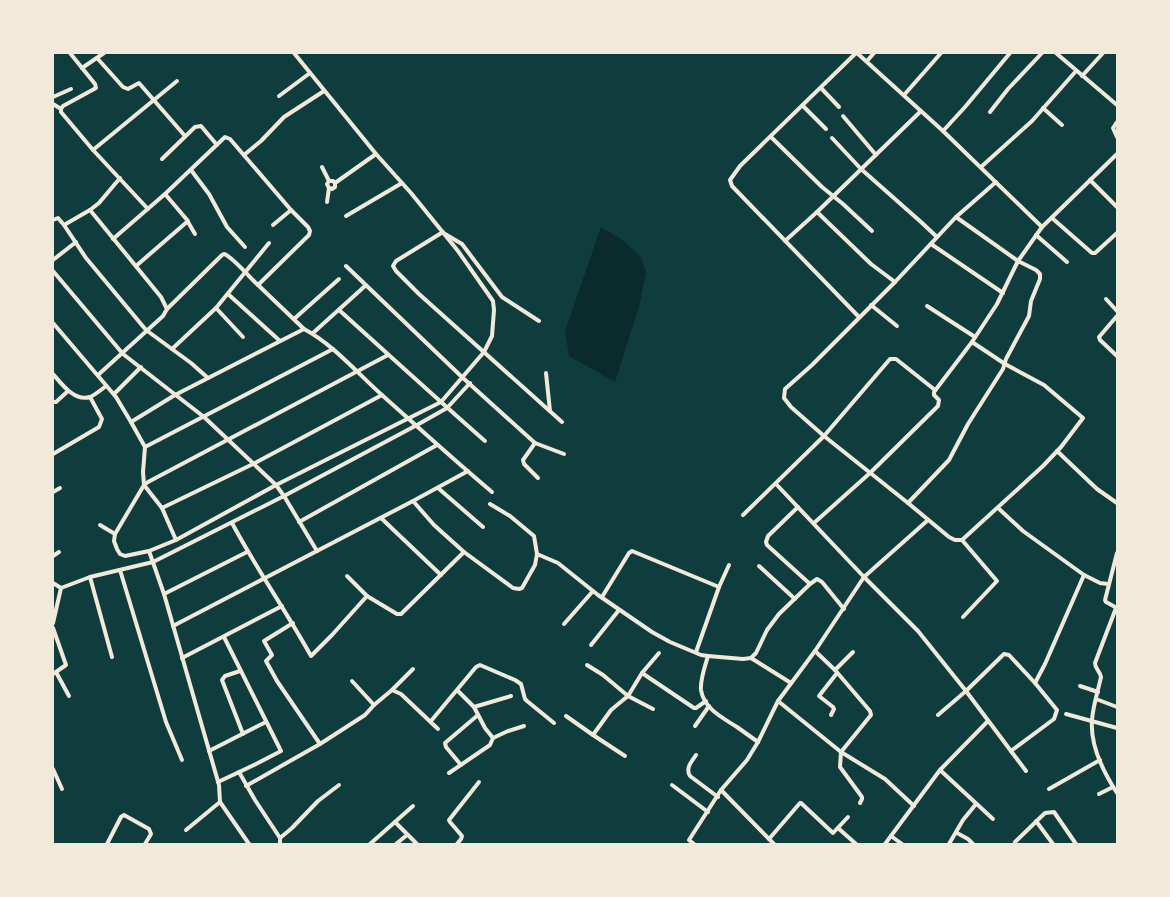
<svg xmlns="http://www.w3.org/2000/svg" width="1170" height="897" font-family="'DejaVu Sans',sans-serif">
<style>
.water{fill:#0a2a2b}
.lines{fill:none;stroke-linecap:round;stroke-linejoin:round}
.minor{stroke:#f1e9da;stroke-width:4}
</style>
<rect width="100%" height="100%" fill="#0f3d3e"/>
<polygon class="water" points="601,227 624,241 641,257 646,272 639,307 615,382 569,356 565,331"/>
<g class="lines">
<g class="minor">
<polyline points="294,53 376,154 411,193 458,251 493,301 494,310 492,336 484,352 441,402 276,485 176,540 149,551 125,556 120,554 117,549 114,541 115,534 144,485 148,482 388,355"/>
<polyline points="856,53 740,166 730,180 732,186 859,317"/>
<polyline points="857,53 943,131 1042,227 1117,154"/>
<polyline points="1056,53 1117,105"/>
<polyline points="97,58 123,87 128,89 139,83 185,136"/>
<polyline points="867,61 874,53"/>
<polyline points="82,68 104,53"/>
<polyline points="1082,76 1103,53"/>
<polyline points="821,88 839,107"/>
<polyline points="904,95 941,53"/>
<polyline points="279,96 310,73"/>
<polyline points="53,97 71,89"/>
<polyline points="53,104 61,109 61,112 93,150 148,209"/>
<polyline points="803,106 826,129"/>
<polyline points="1043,108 1062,125"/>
<polyline points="61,109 63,106 96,88 95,84 70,53"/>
<polyline points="990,112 1008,89 1042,53"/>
<polyline points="843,116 876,155"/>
<polyline points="1117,122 1113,128 1117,137"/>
<polyline points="943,131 965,107 1010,53"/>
<polyline points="771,137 822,187 843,204 872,231"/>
<polyline points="832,138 861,169 921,222 937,237"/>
<polyline points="93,150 177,81"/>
<polyline points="244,155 261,141 284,117 324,91"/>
<polyline points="162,159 195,127 201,126 217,145"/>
<polyline points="322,167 329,181"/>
<polyline points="981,167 1032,121 1076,71"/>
<polyline points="191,170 209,194 227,227 245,247"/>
<polyline points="1090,180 1117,207"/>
<polygon points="329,181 333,181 335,183 335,187 332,189 329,188 327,184"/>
<polyline points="335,183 376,154"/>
<polyline points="327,202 329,188"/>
<polyline points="90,210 161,297 167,309"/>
<polyline points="817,212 871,264 895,282"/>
<polyline points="346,216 402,183"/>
<polyline points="1052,218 1092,253 1095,253 1117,233"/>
<polyline points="53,220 58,218 64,225 90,210 99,203 120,178"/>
<polyline points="188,222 195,234"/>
<polyline points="64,225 86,258 146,330 191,363 208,378"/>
<polyline points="273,225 291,210"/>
<polyline points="443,232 396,261 393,266 396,271 419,294 562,422"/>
<polyline points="445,234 462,244 502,297 539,321"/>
<polyline points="1036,235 1067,262"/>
<polyline points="113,239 165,194 225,137 230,139 291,210 308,227 310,231 309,235 258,285 304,329 175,395 131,422"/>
<polyline points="785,241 817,212 921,111"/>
<polyline points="931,244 1003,293"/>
<polyline points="53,260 76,242"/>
<polyline points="136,266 188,221 165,194"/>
<polyline points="346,266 463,378 535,443 564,454"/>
<polyline points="53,271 123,354 204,417 276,485 284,496 317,551"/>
<polyline points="228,294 280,341"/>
<polyline points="1106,299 1117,311"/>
<polyline points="871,305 897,326"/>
<polyline points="927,306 975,337"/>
<polyline points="216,308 243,337"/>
<path d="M339 310C388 354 436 398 485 441"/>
<polyline points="1117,316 1099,337 1100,340 1117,356"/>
<polyline points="294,319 339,279"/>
<polyline points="53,323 116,397 131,422 145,447 143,472 144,485"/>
<path d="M304 329C334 345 357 373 383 396 419 428 455 461 492 492"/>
<polyline points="313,333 365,286"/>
<polyline points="972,342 1005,364 1044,385 1083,418 1061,447 1043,466 962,540 955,540 949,537 908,503 824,436 791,407 784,398 785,389 812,365 895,282 956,217 996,182"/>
<polyline points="172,349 216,308 269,243"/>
<polyline points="546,373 550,411"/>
<path d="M53 374C61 383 74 402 90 397 95 395 102 389 106 386"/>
<path d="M98 375 163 316 167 309 222 255 224 254C232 256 250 278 258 285"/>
<polyline points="114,394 141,367"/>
<polyline points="53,402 56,402 68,391"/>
<polyline points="535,443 523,460 524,464 538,478"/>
<polyline points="145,447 333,349"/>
<polyline points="1057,451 1097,489 1117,503"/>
<polyline points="53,454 99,427 102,419 90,397"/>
<polyline points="776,484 864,577 918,631 966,691 1026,771"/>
<polyline points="144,485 162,508 176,540"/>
<polyline points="438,488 483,527"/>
<polyline points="53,492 60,488"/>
<path d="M413 501 434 525 464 552 513 588 519 589 522 588 535 565 537 554 558 563 598 595 652 632 670 642 701 655 708 656C705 666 700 680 701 690 704 709 723 718 737 727 744 732 751 737 758 742L747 760 721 790 774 844"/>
<polyline points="908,503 949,460 968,424 1003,369 1006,359 1029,316 1031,301 1040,279 1040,274 1036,270 1018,261 1042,227"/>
<polyline points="490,504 510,516 534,536 537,554"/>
<polyline points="798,507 768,536 766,542 767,545 810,584"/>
<polyline points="162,508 253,464 382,395"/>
<polyline points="998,508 1023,531 1084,575 1100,583 1108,584"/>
<polyline points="743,515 824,436 890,359 896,359 935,390"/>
<polyline points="381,518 441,575"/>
<polyline points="299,522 437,445"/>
<path d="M232 523C256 568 286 611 311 656L332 635 367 596 397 614H401L464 552"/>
<polyline points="814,523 870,473 938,406 939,400 934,395 934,392 972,342 997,304 1018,261 956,217"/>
<polyline points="100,525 115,534"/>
<polyline points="962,540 997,581 963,617"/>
<polyline points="149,551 164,594 219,785 220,802 249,844"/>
<polyline points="1117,553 1105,600 1106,602 1117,608"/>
<polyline points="53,556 59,552"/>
<polyline points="759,566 795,599"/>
<polyline points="120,570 166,722 182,760"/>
<polyline points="347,576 367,596"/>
<polyline points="90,577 112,657"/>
<polyline points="53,583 61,588 90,577 153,562 284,496 417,425 447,408 470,383"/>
<polyline points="164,594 247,552"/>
<polyline points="602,597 629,553 632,551 719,587"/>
<path d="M1116 608 1095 663C1095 669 1100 671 1101 677 1098 691 1093 706 1092 720 1090 745 1104 773 1117 793"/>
<polyline points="53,623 61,588"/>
<polyline points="293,623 264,641 272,655 266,661 277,681 320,744"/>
<polyline points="564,624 593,591"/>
<polyline points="173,626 413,501 468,471"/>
<polyline points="53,628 66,665 53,674"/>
<polyline points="591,645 619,610"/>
<polyline points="815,651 835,670 870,711 871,715 841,752 840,767 862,797 862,799 860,803"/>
<polyline points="696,652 719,587 729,565"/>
<polyline points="708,656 743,659 751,658 756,653 767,630 779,614 810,584 817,579 822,582 844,609"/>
<polyline points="182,658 282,606"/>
<polyline points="751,658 791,683"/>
<polyline points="587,665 603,675 628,696 653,709"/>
<polyline points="835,670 853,652"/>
<polyline points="240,671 225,676 222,680 243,734"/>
<polyline points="56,672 69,696"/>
<polyline points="642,673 694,708 696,708 706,701"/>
<polyline points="352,681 374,705"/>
<polyline points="1080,686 1098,692"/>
<polyline points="392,690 401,694 438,729"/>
<polyline points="458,691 474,707 511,696"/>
<polyline points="1096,699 1117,707"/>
<polyline points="778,701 841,752 885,779 914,806"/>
<polyline points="474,707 485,728 493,738 508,731 524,726"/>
<polyline points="1066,714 1117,728"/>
<polyline points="831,715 834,709 833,707 819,696 837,673"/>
<polyline points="938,715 966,691 1004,654 1009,655 1035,683 1045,664 1084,575"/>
<polyline points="566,716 593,735 611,710 628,696 642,673 659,653"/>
<polyline points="431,721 476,667 480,665 515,680 521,684 525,699 527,701 554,723"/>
<polyline points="695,726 709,706"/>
<polyline points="593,735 625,756"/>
<polyline points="758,742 778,701 815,651 864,577 928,520"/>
<polyline points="209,751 266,722"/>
<polyline points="1011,751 1054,719 1057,710 1035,683"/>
<path d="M696 755C692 761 685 768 690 776L718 797"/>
<polyline points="461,765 446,747 445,743 478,715"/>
<polyline points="53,769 62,789"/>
<polyline points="940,770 993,819"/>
<polyline points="239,772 255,800 280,838 280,844"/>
<polyline points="449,773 490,745 493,738"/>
<polyline points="218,782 256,764 281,751 224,637"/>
<polyline points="672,785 708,812"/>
<polyline points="246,786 320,744 365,715 374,705 392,690 413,669"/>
<polyline points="1049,789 1100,760"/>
<polyline points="1099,794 1113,787"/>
<polyline points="1036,821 1053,844"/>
<polyline points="395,822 417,844"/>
<polyline points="838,828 856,844"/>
<polyline points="186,830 220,802"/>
<polyline points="957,833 968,839 973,844"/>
<polyline points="891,836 902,844"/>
<polyline points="280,838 292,828 318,801 339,785"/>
<polyline points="769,839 800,803 801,803 833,833 848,817"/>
<polyline points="1015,842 1045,813 1054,812 1076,844"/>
<polyline points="107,844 121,817 124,815 149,829 151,834 145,844"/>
<polyline points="370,844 413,806"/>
<polyline points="396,844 407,835"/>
<polyline points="457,844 461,839 462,836 450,822 449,820 479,782"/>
<polyline points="694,844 689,840 721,790"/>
<polyline points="885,844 940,770 988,721"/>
<polyline points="949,844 963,820 976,804"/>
</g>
</g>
<rect width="1170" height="897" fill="none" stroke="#f1e9da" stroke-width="108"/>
</svg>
